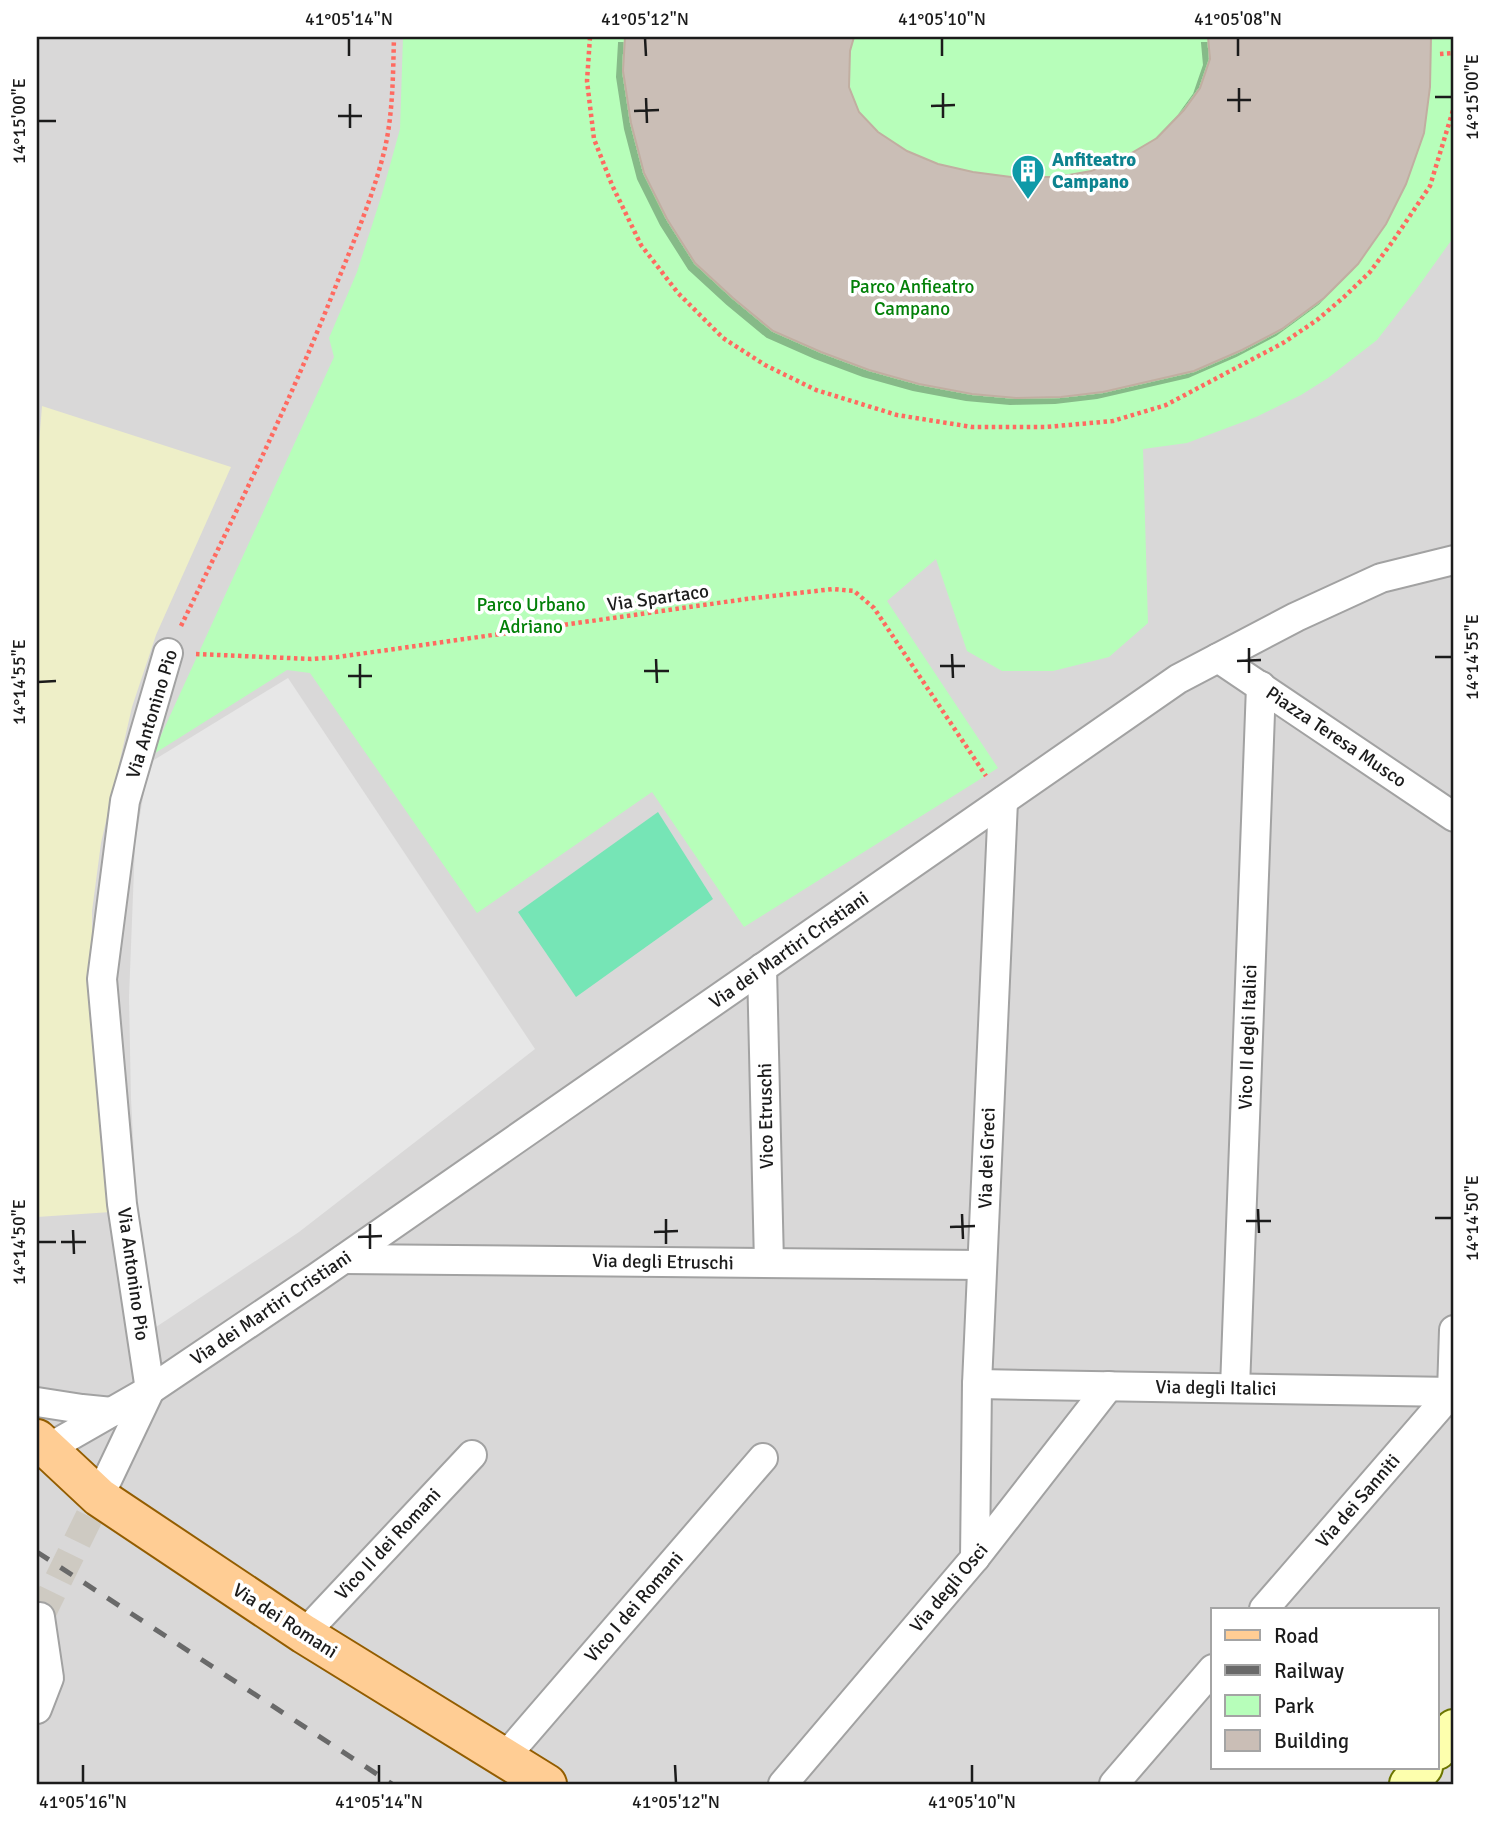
<svg xmlns="http://www.w3.org/2000/svg" width="1491" height="1821" font-family="Signika,sans-serif">
<style>
.residential{fill:#d9d8d8;fill-rule:evenodd}
.farmland{fill:#eeefc8}
.park{fill:#b7feba}
.pitch{fill:#76e5b6}
.parking{fill:#e7e7e7}
.building{fill:#cabeb6;stroke:#c1aea1;stroke-width:2;filter:url(#shadow)}
.lines{fill:none;stroke-linecap:round;stroke-linejoin:round}
.street-tunnel{stroke:#cecac2;stroke-width:28;stroke-dasharray:28 14;stroke-linecap:butt}
.street-casing{stroke:#a2a2a2;stroke-width:32}
.secondary-casing{stroke:#6c7500;stroke-width:42}
.primary-casing{stroke:#935d00;stroke-width:42}
.path{stroke:#ff6a60;stroke-width:4.5;stroke-dasharray:3.5 3.5;stroke-linecap:butt}
.street{stroke:#fff;stroke-width:28}
.secondary{stroke:#fdffad;stroke-width:38}
.primary{stroke:#ffcd94;stroke-width:38}
.rail{stroke:#696969;stroke-width:5;stroke-dasharray:14 14;stroke-linecap:butt}
.ticks{fill:none;stroke:#1b1b1b;stroke-width:2.5}
.labels{text-anchor:middle;dominant-baseline:central;stroke-width:7;stroke-linejoin:round;paint-order:stroke}
.culture-label{font-size:19px;font-weight:bold;fill:#0d838f;stroke:#fff;text-anchor:start}
.park-label{font-size:19px;fill:#028008;stroke:#fff}
.street-label{font-size:19px;fill:#1b1b1b;stroke:#fff}
.neatline{fill:none;stroke:#1b1b1b;stroke-width:2.5}
.ticks-label{font-size:18px;text-anchor:middle;fill:#1b1b1b}
</style>
<defs>
<filter id="shadow"><feDropShadow dx="-6" dy="6" stdDeviation="0" flood-color="#0004"/></filter>
</defs>
<rect width="100%" height="100%" fill="#eee9e0"/>
<path class="residential" d="M37 37H1454V1784H37ZM1213 1609H1437V1767H1213Z"/>
<polygon class="farmland" points="42,406 231,467 156,635 132,707 101,843 92,911 92,1029 111,1212 37,1217 37,468"/>
<polygon class="park" points="403,37 1454,37 1454,233 1453,238 1415,291 1377,340 1328,378 1301,395 1256,417 1187,443 1143,449 1148,623 1109,657 1053,671 1002,671 967,651 936,559 887,601 998,768 744,927 652,792 477,913 310,673 287,670 152,755 334,357 329,338 357,272 382,194 400,129"/>
<polygon class="pitch" points="658,812 713,899 576,997 518,912"/>
<polygon class="parking" points="288,678 535,1049 299,1232 156,1327 137,1212 131,1099 129,997 135,844 149,763"/>
<polygon class="building" points="625,37 854,37 850,51 849,87 859,112 878,132 907,151 938,164 973,172 1011,177 1058,177 1091,171 1123,158 1157,138 1184,110 1200,88 1210,59 1208,37 1431,37 1430,87 1424,133 1406,184 1386,224 1358,264 1324,298 1282,329 1242,350 1194,371 1103,392 1061,397 1016,398 972,394 919,384 869,370 821,352 773,331 733,298 695,263 667,219 644,173 631,123 623,71"/>
<g class="lines">
<polyline class="street-tunnel" points="40,1617 99,1497"/>
<defs>
<g id="street">
<polyline points="1218,658 1454,817"/>
<polyline points="762,968 769,1263"/>
<polyline points="344,1259 982,1265"/>
<polyline points="977,1384 1454,1392"/>
<polyline points="1235,1388 1261,686"/>
<polyline points="150,1390 122,1204 102,979 125,801 168,653"/>
<polyline points="37,1402 82,1409 112,1412"/>
<polyline points="47,1449 150,1390 316,1278 1178,679 1296,617 1381,578 1454,560"/>
<polyline points="99,1497 150,1390"/>
<polyline points="975,1558 977,1384 1003,801"/>
<polyline points="1264,1609 1452,1392 1454,1330"/>
<polyline points="304,1634 472,1455"/>
<polyline points="37,1709 49,1678 40,1617"/>
<polyline points="505,1757 763,1458"/>
<polyline points="783,1784 975,1558 1109,1386"/>
<polyline points="1114,1784 1213,1669"/>
</g>
<g id="secondary">
<polyline points="1437,1750 1454,1729"/>
<polyline points="1409,1784 1423,1767"/>
</g>
<polyline id="primary" points="37,1439 99,1497 304,1634 547,1784"/>
</defs>
<use href="#street" class="street-casing"/>
<use href="#secondary" class="secondary-casing"/>
<use href="#primary" class="primary-casing"/>
<g class="path">
<polyline points="590,37 587,81 594,139 612,185 641,245 678,293 723,338 765,365 816,390 897,415 972,427 1046,427 1113,421 1166,405 1283,343 1317,320 1344,297 1370,272 1393,241 1430,186 1454,107"/>
<polyline points="1440,54 1454,53"/>
<path d="M181 626C234 516 288 407 333 293 352 245 373 198 385 148 393 112 393 74 394 37"/>
<polyline points="196,654 311,659 338,657 746,599 833,589 854,591 874,608 986,776"/>
</g>
<use href="#street" class="street"/>
<use href="#secondary" class="secondary"/>
<use href="#primary" class="primary"/>
<polyline class="rail" points="37,1552 392,1784"/>
</g>
<path class="ticks" d="M349 38V56M645 38 646 56M942 38V56M1238 38V56M1239 88V112M943 93V118M1435 97H1452M646 98 647 123M1227 100H1251M350 104V128M931 106 955 105M634 111 659 110M338 116H362M38 121H56M1249 648V673M952 654 953 678M1435 657H1452M656 659 657 683M1237 661 1261 660M360 664V688M940 666H965M644 671H669M348 676H372M38 682 56 681M1258 1209 1259 1233M962 1214 963 1239M1435 1218H1452M666 1219V1244M1246 1221H1271M370 1224V1249M950 1227 975 1226M73 1230 74 1254M654 1232 678 1231M358 1237 382 1236M38 1242H56M61 1242H86M83 1765V1783M379 1765V1783M675 1765 676 1783M972 1765V1783"/>
<defs>
<symbol id="building-pin" viewBox="-11 -11 22 30"><path d="M0 17L-7.5 6A9.5 9.5 0 1 1 7.5 6Z" fill="#0f9aa8" stroke="#fff"/><path d="M-4-6H4V6H1V3H-1V6H-4ZM-2.5-4.3h1.7v1.8h-1.7ZM.8-4.3h1.7v1.8H.8ZM-2.5-1h1.7V.8h-1.7ZM.8-1h1.7V.8H.8Z" fill="#fff"/></symbol>
</defs>
<g fill-rule="evenodd">
<use href="#building-pin" x="1009" y="152" width="38" height="52"/>
</g>
<g class="labels">
<g class="culture-label">
<text x="1052" y="160">Anfiteatro<tspan x="1052" dy="22">Campano</tspan></text>
</g>
<g class="park-label">
<text x="912" y="287">Parco Anfieatro<tspan x="912" dy="22">Campano</tspan></text>
<text x="531" y="605">Parco Urbano<tspan x="531" dy="22">Adriano</tspan></text>
</g>
<g class="street-label">
<text transform="translate(658 598) rotate(-8)">Via Spartaco</text>
<text transform="translate(152 714) rotate(-73)">Via Antonino Pio</text>
<text transform="translate(1336 737) rotate(34)">Piazza Teresa Musco</text>
<text transform="translate(789 950) rotate(-35)">Via dei Martiri Cristiani</text>
<text transform="translate(1248 1037) rotate(-88)">Vico II degli Italici</text>
<text transform="translate(766 1116) rotate(-91)">Vico Etruschi</text>
<text transform="translate(987 1158) rotate(-88)">Via dei Greci</text>
<text transform="translate(663 1262) rotate(1)">Via degli Etruschi</text>
<text transform="translate(133 1274) rotate(82)">Via Antonino Pio</text>
<text transform="translate(271 1308) rotate(-34)">Via dei Martiri Cristiani</text>
<text transform="translate(1216 1388) rotate(1)">Via degli Italici</text>
<text transform="translate(1358 1501) rotate(-49)">Via dei Sanniti</text>
<text transform="translate(388 1544) rotate(-47)">Vico II dei Romani</text>
<text transform="translate(949 1588) rotate(-50)">Via degli Osci</text>
<text transform="translate(634 1607) rotate(-49)">Vico I dei Romani</text>
<text transform="translate(285 1621) rotate(33)">Via dei Romani</text>
</g>
</g>
<rect width="1491" height="1821" fill="none" stroke="#ffffff" stroke-width="77"/>
<rect x="1211" y="1608" width="228" height="161" fill="#ffffff" stroke="#a4a4a4" stroke-width="2"/>
<rect x="1225" y="1630" width="35" height="10" fill="#ffcd94" stroke="#a4a4a4" stroke-width="2"/>
<text x="1274" y="1643" font-size="21" fill="#1b1b1b">Road</text>
<rect x="1225" y="1665" width="35" height="10" fill="#696969" stroke="#a4a4a4" stroke-width="2"/>
<text x="1274" y="1678" font-size="21" fill="#1b1b1b">Railway</text>
<rect x="1225" y="1695" width="35" height="21" fill="#b7feba" stroke="#a4a4a4" stroke-width="2"/>
<text x="1274" y="1713" font-size="21" fill="#1b1b1b">Park</text>
<rect x="1225" y="1730" width="35" height="21" fill="#cabeb6" stroke="#a4a4a4" stroke-width="2"/>
<text x="1274" y="1748" font-size="21" fill="#1b1b1b">Building</text>
<rect x="38" y="38" width="1414" height="1745" class="neatline"/>
<g class="ticks-label">
<text x="349" y="25">41°05'14"N</text>
<text x="645" y="25">41°05'12"N</text>
<text x="942" y="25">41°05'10"N</text>
<text x="1238" y="25">41°05'08"N</text>
<text transform="translate(1472 97) rotate(-90)" y="6">14°15'00"E</text>
<text transform="translate(19 121) rotate(-90)" y="6">14°15'00"E</text>
<text transform="translate(1472 657) rotate(-90)" y="6">14°14'55"E</text>
<text transform="translate(19 682) rotate(-90)" y="6">14°14'55"E</text>
<text transform="translate(1472 1218) rotate(-90)" y="6">14°14'50"E</text>
<text transform="translate(19 1242) rotate(-90)" y="6">14°14'50"E</text>
<text x="83" y="1808">41°05'16"N</text>
<text x="379" y="1808">41°05'14"N</text>
<text x="676" y="1808">41°05'12"N</text>
<text x="972" y="1808">41°05'10"N</text>
</g>
</svg>
